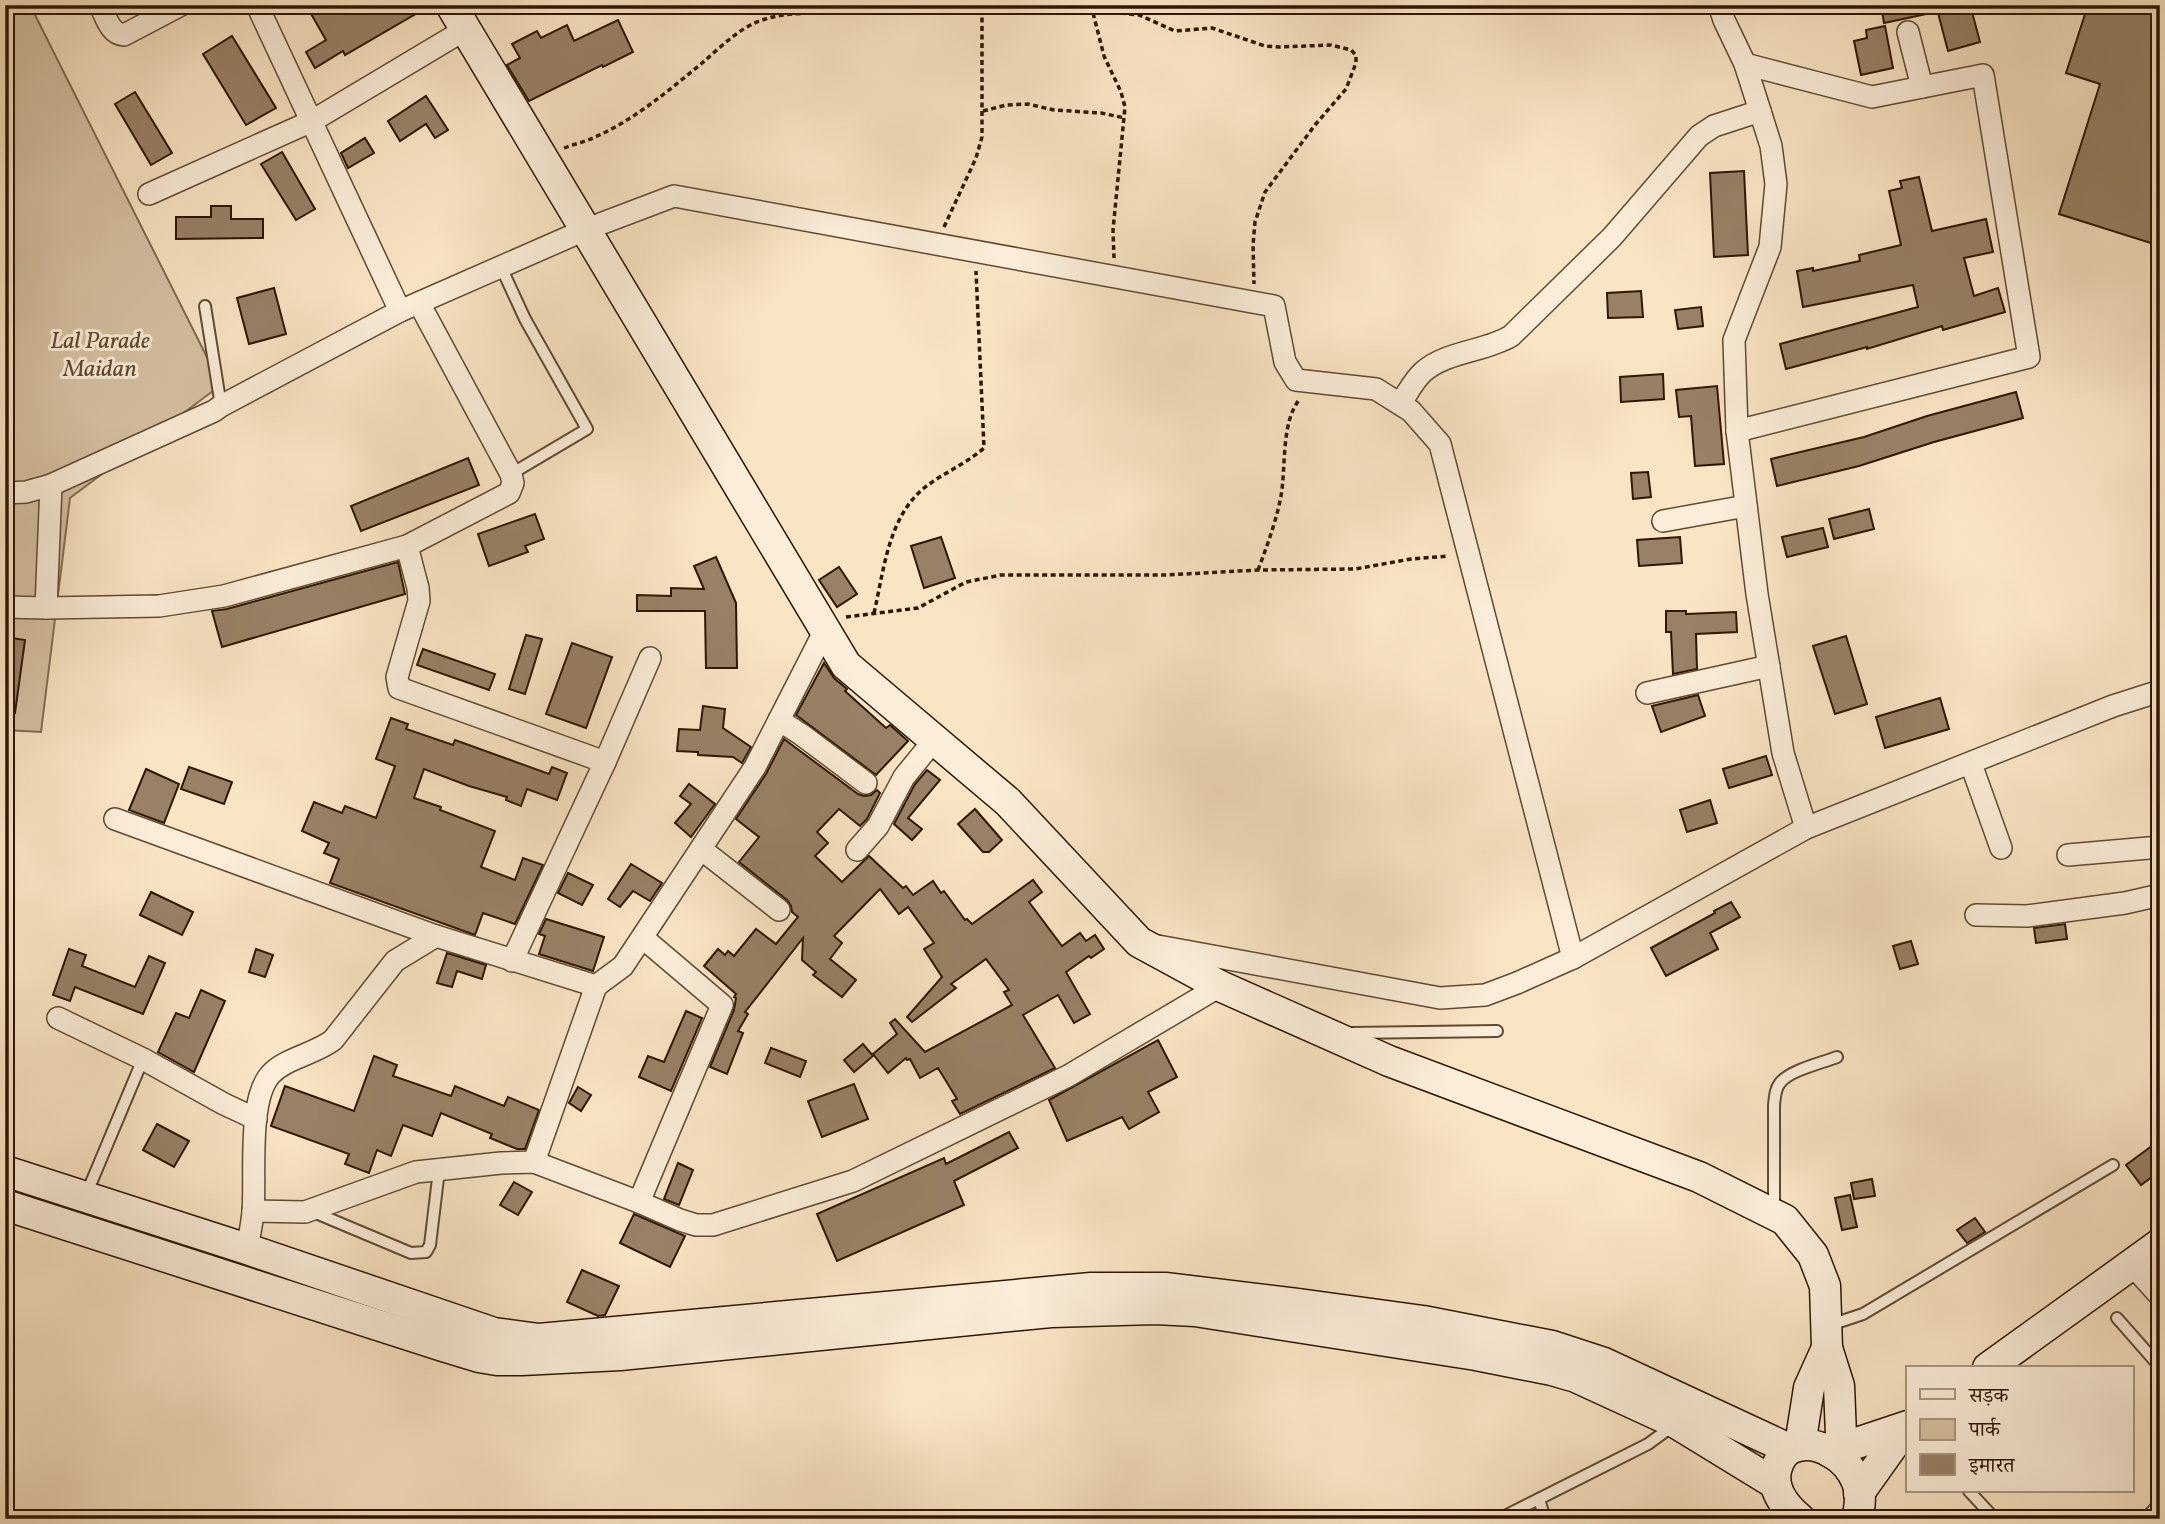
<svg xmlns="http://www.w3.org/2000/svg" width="2165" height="1524" font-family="Vollkorn,'Noto Serif Devanagari',serif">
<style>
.green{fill:#d6c1a3;stroke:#826c52;stroke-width:2}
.building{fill:#988166;stroke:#2e1600;stroke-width:2}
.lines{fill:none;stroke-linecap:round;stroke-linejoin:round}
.lane-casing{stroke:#614a31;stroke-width:14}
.street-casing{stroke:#614a31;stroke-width:24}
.secondary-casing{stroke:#2e1600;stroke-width:33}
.path{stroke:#2e1600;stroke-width:3.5;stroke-dasharray:5 3.5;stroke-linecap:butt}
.lane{stroke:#fbedd9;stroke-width:10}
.street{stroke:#fbedd9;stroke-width:21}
.secondary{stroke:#fbedd9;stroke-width:30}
.labels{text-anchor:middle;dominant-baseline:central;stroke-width:6;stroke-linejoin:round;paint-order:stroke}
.park-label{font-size:24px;font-style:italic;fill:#604931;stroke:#fbedd9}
</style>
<rect width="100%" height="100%" fill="#f9e4c4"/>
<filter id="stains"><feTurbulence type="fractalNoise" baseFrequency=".00286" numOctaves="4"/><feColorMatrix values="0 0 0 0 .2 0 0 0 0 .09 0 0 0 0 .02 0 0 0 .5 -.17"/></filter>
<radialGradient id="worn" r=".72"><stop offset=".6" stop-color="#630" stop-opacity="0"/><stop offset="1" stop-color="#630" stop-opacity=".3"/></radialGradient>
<polygon class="green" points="5,5 30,5 221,385 70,498 41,732 5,730"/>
<g class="building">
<polygon points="306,5 431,5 345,55 343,51 315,68 306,52 326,40"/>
<polygon points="1881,5 1935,5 1936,12 1884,23"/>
<polygon points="1950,5 1956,5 1957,12 1971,8 1980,42 1948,51 1937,9"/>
<polygon points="2088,5 2145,5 2160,10 2160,246 2059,214 2100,84 2066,73"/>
<polygon points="618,20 633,52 603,67 602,65 529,101 507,65 520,58 512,44 537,31 541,38 567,25 574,41"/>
<polygon points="1885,26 1893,68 1861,75 1854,41 1867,38 1866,30"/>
<polygon points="232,36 276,108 246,125 203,54"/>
<polygon points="135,92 172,153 151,165 115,104"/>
<polygon points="426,96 448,130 435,138 426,124 400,141 388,121"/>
<polygon points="365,138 374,153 348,168 341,153"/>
<polygon points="282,152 315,209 296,220 261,164"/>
<polygon points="1744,171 1748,255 1714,257 1710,173"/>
<polygon points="1919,177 1932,231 1986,219 1993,252 1964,258 1974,296 1998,288 2005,312 1943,330 1942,326 1867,349 1867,347 1786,369 1780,344 1918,307 1913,285 1803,307 1797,271 1813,268 1813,271 1860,261 1859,255 1901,245 1889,191 1902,188 1900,181"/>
<polygon points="211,206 231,206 231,219 263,219 263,238 176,239 176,217 211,217"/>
<polygon points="274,288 286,334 249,344 237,298"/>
<polygon points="1641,291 1643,317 1608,318 1607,293"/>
<polygon points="1701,307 1703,326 1678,329 1675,310"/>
<polygon points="1663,374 1664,399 1621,402 1620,377"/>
<polygon points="1717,386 1724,464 1695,466 1691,416 1679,417 1676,390"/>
<polygon points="2016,392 2023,418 1934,442 1859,466 1777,486 1771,459 1864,437 1927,416"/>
<polygon points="468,458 479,485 361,531 351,506"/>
<polygon points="1648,472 1651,497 1633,499 1631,473"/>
<polygon points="1869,509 1874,529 1834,539 1829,519"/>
<polygon points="535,514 544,539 525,546 528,552 489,566 478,534"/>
<polygon points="1823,528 1828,547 1787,557 1782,537"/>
<polygon points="941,537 955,578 924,588 911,546"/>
<polygon points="1680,537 1682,563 1639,566 1637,540"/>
<polygon points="716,557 736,603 737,668 706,668 705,611 637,611 637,595 671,596 671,588 704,589 694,566"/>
<polygon points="398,562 405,594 222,647 212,611 227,609"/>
<polygon points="839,567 857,594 837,607 819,580"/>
<polygon points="1666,611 1686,611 1686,614 1736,612 1737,632 1696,634 1697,669 1673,674 1671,632 1666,632"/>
<polygon points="526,635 542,639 525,694 509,689"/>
<polygon points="1846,636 1867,704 1835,714 1813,646"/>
<polygon points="5,637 25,640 15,713 5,712"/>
<polygon points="572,643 612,657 586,728 546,714"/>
<polygon points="423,649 495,674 489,690 417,665"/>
<polygon points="824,663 834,678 847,689 845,691 886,728 890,725 908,741 876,775 796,715"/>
<polygon points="1698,695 1705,716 1661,732 1652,706"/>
<polygon points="1940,698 1949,729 1885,748 1876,717"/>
<polygon points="703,706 725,709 723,728 751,747 742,763 733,757 698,755 698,752 677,751 679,729 700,730"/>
<polygon points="391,718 408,724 406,729 453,745 455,740 549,774 552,767 567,773 557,800 527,789 521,806 506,800 507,797 469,786 424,769 414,798 441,807 440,810 495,831 481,867 515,880 523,858 543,865 515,924 483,913 475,935 330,883 339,859 324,853 329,843 302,831 314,802 342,813 345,806 376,818 395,766 376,759"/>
<polygon points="784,739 858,794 864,796 871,795 877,790 880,793 867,819 860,826 839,809 817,832 828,843 815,856 842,882 869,856 903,888 906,886 913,895 933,881 941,893 944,891 965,920 967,919 972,924 1033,880 1042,892 1029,902 1062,946 1080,933 1086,941 1095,935 1104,949 1091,958 1089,956 1066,972 1090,1014 1074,1023 1058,995 1023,1015 1055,1068 960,1114 952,1101 957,1099 938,1068 920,1078 910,1059 907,1060 906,1058 888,1073 873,1054 897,1034 890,1023 895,1019 925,1052 1012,1005 1004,992 1009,990 986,959 951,984 956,988 912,1022 907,1017 942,977 924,949 934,943 908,907 899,914 880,889 834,936 842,943 830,959 856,980 842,997 813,975 816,972 802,960 803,938 745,1012 748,1014 738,1031 743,1033 727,1074 710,1067 734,1010 736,998 734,997 736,994 704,966 718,949 725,955 728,951 734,956 756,929 776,944 798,917 792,912 791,906 787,900 739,862 759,837 736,819 766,774"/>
<polygon points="1766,756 1772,775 1729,788 1723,769"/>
<polygon points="189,767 232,782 224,804 181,789"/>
<polygon points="146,769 179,784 164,823 129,810"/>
<polygon points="927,770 940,780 908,818 922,829 912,840 894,824 915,784"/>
<polygon points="689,784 715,804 691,837 675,823 691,804 680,796"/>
<polygon points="1710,800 1717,823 1687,832 1680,810"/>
<polygon points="975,809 1002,840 989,852 983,852 958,824"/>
<polygon points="631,864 662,883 650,901 633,891 620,907 608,899"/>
<polygon points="568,873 593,885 582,905 558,893"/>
<polygon points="151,892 193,912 182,935 140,915"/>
<polygon points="1731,902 1740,917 1710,933 1718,949 1666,976 1651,948 1715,913 1714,911"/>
<polygon points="546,919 604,937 593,971 539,954 545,936 539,934"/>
<polygon points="2065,924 2067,939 2036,943 2034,928"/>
<polygon points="1911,941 1918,964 1900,969 1893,946"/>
<polygon points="69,949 86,955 82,966 135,987 149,956 165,963 143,1014 75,987 70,1001 53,995"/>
<polygon points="256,949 273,955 265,977 249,972"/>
<polygon points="447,953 486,965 482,979 457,971 452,987 437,983"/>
<polygon points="201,990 225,1001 194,1072 158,1052 176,1013 189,1018"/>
<polygon points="686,1011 702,1018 671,1091 639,1077 648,1056 664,1062"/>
<polygon points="1158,1040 1177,1077 1148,1092 1159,1112 1129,1129 1122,1117 1067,1141 1049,1100"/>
<polygon points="863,1044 873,1056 854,1072 844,1060"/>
<polygon points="771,1048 806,1061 800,1077 765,1063"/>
<polygon points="374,1056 397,1065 393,1076 451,1096 455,1086 504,1106 508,1097 539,1110 525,1149 517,1149 490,1138 492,1134 441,1113 432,1136 403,1125 391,1156 377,1150 369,1173 345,1164 349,1154 271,1126 285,1086 354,1111"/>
<polygon points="854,1084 868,1119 822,1137 808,1101"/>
<polygon points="578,1087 591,1095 581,1111 569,1103"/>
<polygon points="157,1124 189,1141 174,1167 143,1150"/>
<polygon points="1009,1132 1018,1148 954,1181 964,1205 837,1261 817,1214 944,1158 946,1164"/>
<polygon points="2160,1140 2160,1171 2141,1185 2126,1165"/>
<polygon points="678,1163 693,1170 679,1205 664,1199"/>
<polygon points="1872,1179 1875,1196 1854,1199 1851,1183"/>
<polygon points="514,1182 532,1192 518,1215 500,1205"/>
<polygon points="1850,1195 1857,1227 1842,1230 1835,1198"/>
<polygon points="634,1214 685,1236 670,1267 620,1243"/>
<polygon points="1975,1218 1985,1232 1967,1243 1957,1230"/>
<polygon points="582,1270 619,1286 605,1315 598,1316 567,1302"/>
</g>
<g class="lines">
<defs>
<g id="lane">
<polyline points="501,267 525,319 587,429 511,474"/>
<polyline points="205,306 221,406"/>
<polyline points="1350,1033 1497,1031"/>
<polyline points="86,1195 143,1059"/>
<polyline points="311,1211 411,1253 426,1252 430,1245 439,1170"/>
<path d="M1774 1211V1105C1775 1097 1775 1089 1780 1083 1790 1070 1822 1063 1837 1057"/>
<polyline points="2117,1318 2160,1367"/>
<polyline points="1830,1325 1863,1314 2113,1165"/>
<polyline points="1969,1491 1995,1519"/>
<polyline points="1539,1499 1545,1519"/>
<polyline points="1499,1519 1648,1444 1674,1425"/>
<polyline points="2145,1519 2160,1503"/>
</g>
<g id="street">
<path d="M100 5C106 17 110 34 124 35L181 5"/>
<polyline points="257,5 400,311"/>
<polyline points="1719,5 1724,20 1745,64 1760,111 1771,146 1776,184 1770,247 1734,340 1737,431 1757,594 1783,753 1806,828"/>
<polyline points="1908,32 1922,87"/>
<polyline points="149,194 312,121 466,29"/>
<path d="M1400 404C1407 394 1414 380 1423 372 1447 351 1484 352 1511 336L1612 237 1699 136 1714 126 1760 111"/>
<polyline points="1737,431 2029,357 1983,75 1872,97 1745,64"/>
<polyline points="5,493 26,492 51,485 214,411 221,406 400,311 587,229 674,196 1274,306 1285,362 1296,380 1376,389 1411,411 1440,444 1573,958"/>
<polyline points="1663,521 1746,506"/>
<polyline points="407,546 418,588 419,601 397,677 399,688 605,762"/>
<polyline points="5,607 46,608 159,606 224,596 407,546 509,493 513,483 511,474 419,303"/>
<polyline points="46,608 51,485"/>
<polyline points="1647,693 1769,666"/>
<polyline points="779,720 802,735 866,783"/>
<polyline points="1971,764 2001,848"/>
<polyline points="115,819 436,936 596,986 623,966 755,767 825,630"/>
<polyline points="701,849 779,910"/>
<polyline points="857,850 878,826 904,777 935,739"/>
<polyline points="2068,855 2160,847"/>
<polyline points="1976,915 2027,916 2125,903 2160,895"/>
<polyline points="1158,946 1440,998 1485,995 1517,983 1573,958 1806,828 2113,706 2160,691"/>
<polyline points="512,961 605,762 650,658"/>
<polyline points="58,1018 143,1059 224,1104 256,1119"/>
<polyline points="534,1162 596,986"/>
<polyline points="639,1202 722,1005 643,938"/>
<polyline points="253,1211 305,1212 416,1172 501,1163 534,1162 639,1202 680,1220 696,1225 713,1225 853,1181 1068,1076 1220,986"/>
<path d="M247 1249C249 1237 252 1224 253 1212 256 1178 247 1099 271 1074 286 1058 315 1054 333 1040L395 961 436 936"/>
<polyline points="2132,1265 2160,1296"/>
</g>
<g id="secondary">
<polyline points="451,5 846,665 1008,802 1139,942 1220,986 1389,1061 1699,1177 1785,1220 1813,1255 1825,1286 1827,1348 1839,1386 1842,1460"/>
<polyline points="5,1171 247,1249 494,1333 539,1339 1091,1288 1165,1288 1297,1304 1423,1321 1552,1346 1604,1363 1789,1449"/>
<polyline points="5,1205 443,1346 479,1357 497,1360 522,1360 620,1355 1051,1312 1155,1309 1195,1311 1476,1355 1552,1370 1576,1377 1676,1423 1774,1483"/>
<polyline points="1988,1368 2160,1244"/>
<polyline points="1800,1445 1809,1388 1827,1348"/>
<polyline points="1830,1452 1908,1426"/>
<polyline points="1859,1493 1906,1427"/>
<path d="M1800 1519C1783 1505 1769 1486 1778 1464 1781 1457 1785 1451 1792 1448 1817 1437 1848 1458 1857 1482 1862 1494 1860 1507 1857 1519"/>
</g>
</defs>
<use href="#lane" class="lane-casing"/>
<use href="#street" class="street-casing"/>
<use href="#secondary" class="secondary-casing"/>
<g class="path">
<polyline points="1091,5 1104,56 1121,92 1125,107 1113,230 1114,258"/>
<polyline points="1097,5 1111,12 1139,15 1175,31 1212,28 1265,46 1279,47 1331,45 1351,50 1356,55 1356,63 1346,89 1315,125 1265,192 1255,222 1253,245 1254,284"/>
<polyline points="983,111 1006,105 1028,104 1054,110 1101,113 1125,118"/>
<path d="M564 148C574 144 585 142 595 137 634 120 668 91 701 64 715 52 730 37 747 27 788 3 839 21 883 5"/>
<polyline points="944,227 976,158 982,137 982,5"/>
<path d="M1258 570C1267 546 1276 522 1281 496 1286 468 1281 423 1299 400"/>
<path d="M874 613C884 570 888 518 924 488 943 473 966 464 984 448L976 271"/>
<polyline points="846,617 918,608 966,582 1001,575 1166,575 1258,570 1355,569 1411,559 1449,556"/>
</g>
<use href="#lane" class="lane"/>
<use href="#street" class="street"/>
<use href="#secondary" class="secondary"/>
</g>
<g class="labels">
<g class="park-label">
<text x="100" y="342">Lal Parade<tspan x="100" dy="28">Maidan</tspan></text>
</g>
</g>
<rect width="2165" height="1524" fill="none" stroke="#f9e4c4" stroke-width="28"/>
<rect x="7" y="7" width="2151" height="1510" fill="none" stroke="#2e1600" stroke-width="3.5"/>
<rect x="14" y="14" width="2137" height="1496" fill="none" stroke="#2e1600" stroke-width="2"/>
<rect x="1906" y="1366" width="228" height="126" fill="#fbedd9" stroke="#a99782" stroke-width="2"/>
<rect x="1920" y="1389" width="35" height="10" fill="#fbedd9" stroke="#a99782" stroke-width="2"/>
<text x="1969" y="1402" font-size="21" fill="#2e1600">सड़क</text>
<rect x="1920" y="1419" width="35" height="21" fill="#d6c1a3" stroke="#a99782" stroke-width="2"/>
<text x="1969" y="1436" font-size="21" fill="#2e1600">पार्क</text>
<rect x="1920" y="1454" width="35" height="21" fill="#988166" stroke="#a99782" stroke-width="2"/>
<text x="1969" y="1472" font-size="21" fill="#2e1600">इमारत</text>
<rect width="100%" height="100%" filter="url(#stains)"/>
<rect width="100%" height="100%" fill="url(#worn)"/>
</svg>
